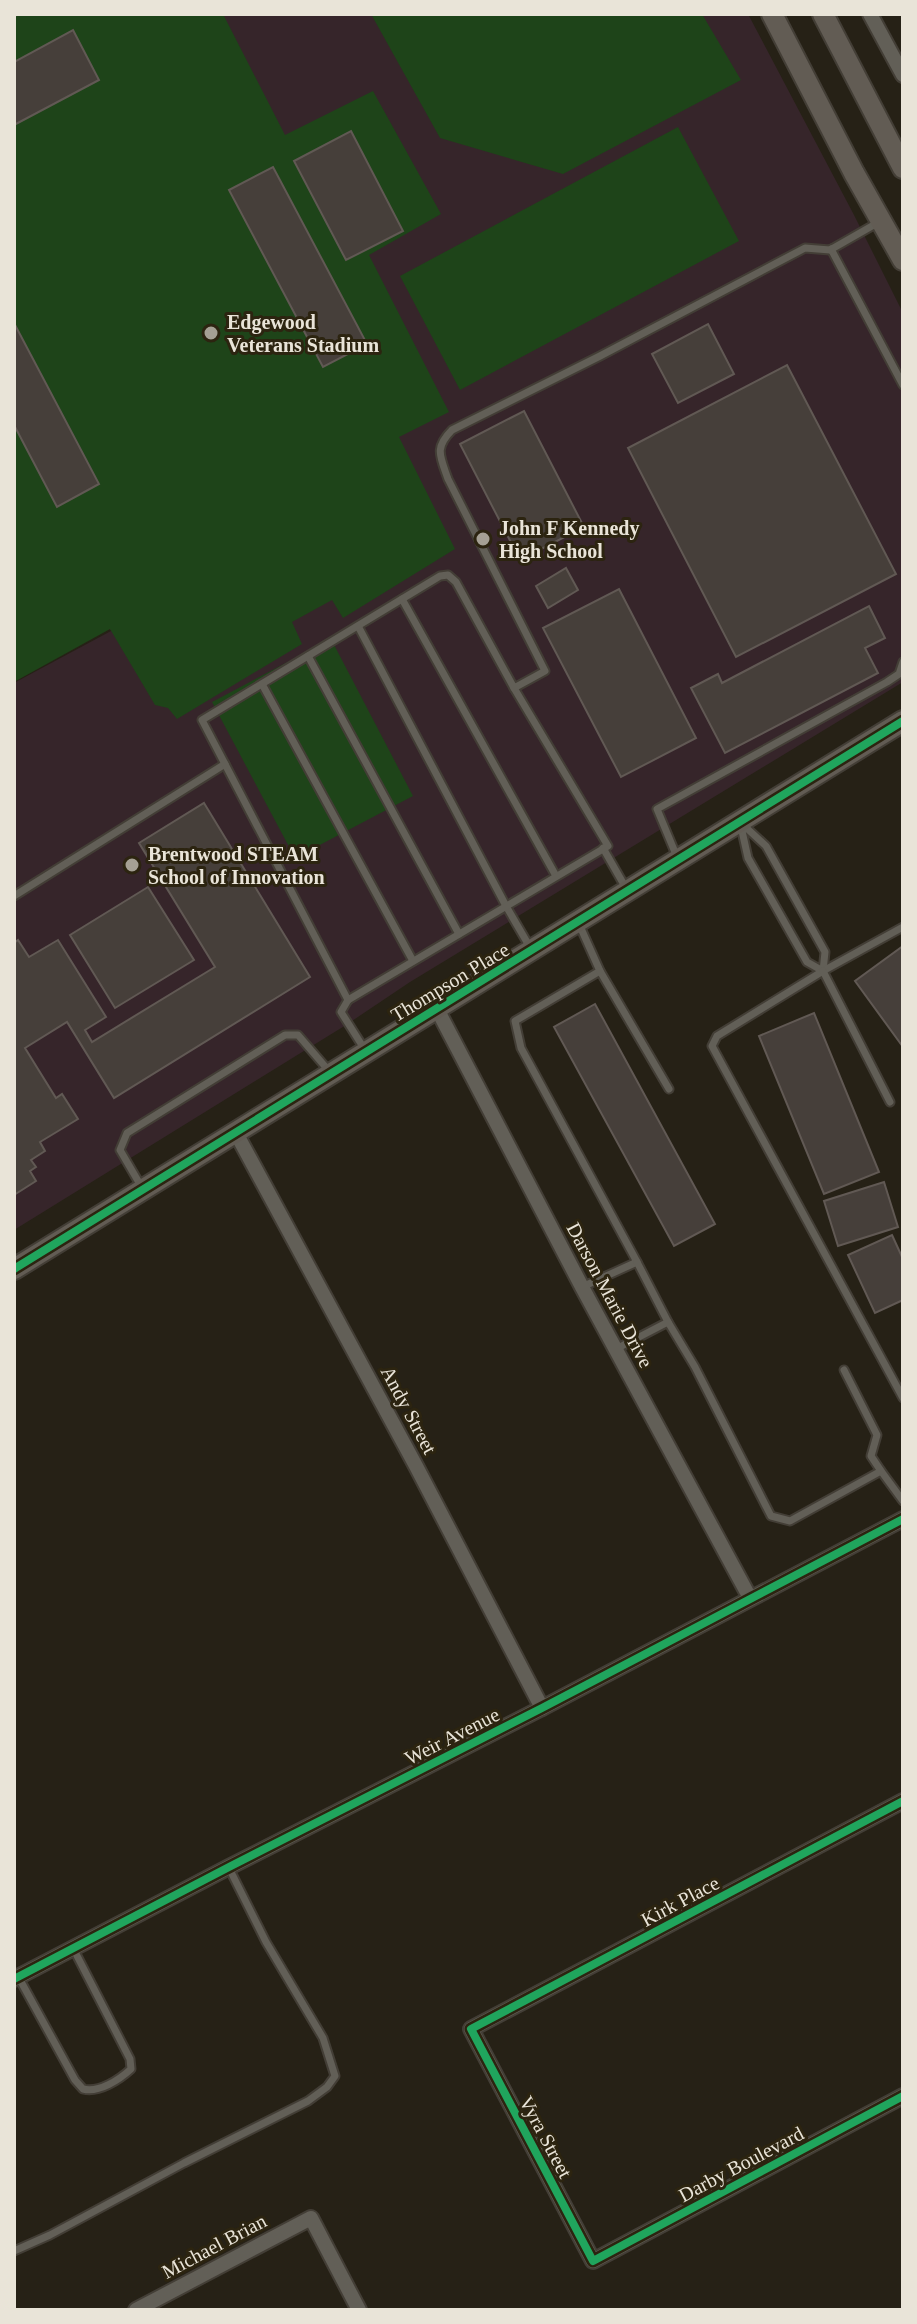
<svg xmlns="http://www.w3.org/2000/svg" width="917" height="2324" font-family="Georgia,serif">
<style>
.education{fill:#36252a}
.green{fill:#1e4419}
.building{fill:#463f3a;stroke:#615954;stroke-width:2}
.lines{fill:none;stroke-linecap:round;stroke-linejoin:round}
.lane-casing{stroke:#433e36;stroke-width:11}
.street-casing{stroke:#433e36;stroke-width:18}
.secondary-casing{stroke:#433e36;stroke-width:24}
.path{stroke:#5d5951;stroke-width:3;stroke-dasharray:2 6;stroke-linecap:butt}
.lane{stroke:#625f57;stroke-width:7}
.street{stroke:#625f57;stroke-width:14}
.secondary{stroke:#625c54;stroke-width:20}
.cycleway-casing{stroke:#2c2410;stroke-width:13}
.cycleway{stroke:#20a55d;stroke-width:8}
.poi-dot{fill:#a5a094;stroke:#2c2410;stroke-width:3}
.labels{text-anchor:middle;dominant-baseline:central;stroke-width:6;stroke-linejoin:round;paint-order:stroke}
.poi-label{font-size:20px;font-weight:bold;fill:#e9e4d8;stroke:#2c2410;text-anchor:start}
.street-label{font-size:20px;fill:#e9e4d8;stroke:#2c2410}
</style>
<rect width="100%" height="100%" fill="#262116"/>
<polygon class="education" points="161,14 748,14 854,215 903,313 903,682 410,982 346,1025 14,1230 14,683 111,631 14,449"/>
<g class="green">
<polygon points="14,14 223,14 285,135 373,91 441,214 369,255 449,412 399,437 455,549 343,618 332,600 292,622 302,644 177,719 168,708 155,705 110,629 14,682"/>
<polygon points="371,14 702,14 741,80 563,174 440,138"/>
<polygon points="678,127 739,241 460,390 400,276"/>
<polygon points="331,639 413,796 295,858 212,702"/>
</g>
<g class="building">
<polygon points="73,30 99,80 14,125 14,62"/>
<polygon points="351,131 403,231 346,260 294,161"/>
<polygon points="273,167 367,344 323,367 229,190"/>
<polygon points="14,323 99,484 57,507 14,425"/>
<polygon points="708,324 734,374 678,403 652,354"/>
<polygon points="787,365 896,574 736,657 628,448"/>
<polygon points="524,411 584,527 520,560 460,444"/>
<polygon points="566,568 578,590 548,608 536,586"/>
<polygon points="619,589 696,738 621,777 543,628"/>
<polygon points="869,606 885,638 865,648 878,673 725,753 691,688 718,674 722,683"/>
<polygon points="204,803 310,977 114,1098 67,1022 25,1048 56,1098 62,1094 78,1119 40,1142 45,1151 31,1160 36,1167 30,1171 36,1181 14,1195 14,943 18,940 29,957 58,940 106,1017 85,1030 92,1042 215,967 139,843"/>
<polygon points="148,887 194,960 115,1008 70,935"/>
<polygon points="903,946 903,1047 855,981"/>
<polygon points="595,1004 715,1224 674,1246 554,1027"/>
<polygon points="814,1013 879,1172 824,1194 759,1036"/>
<polygon points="884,1182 898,1227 838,1246 824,1201"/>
<polygon points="892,1235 903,1259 903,1300 875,1313 848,1255"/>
</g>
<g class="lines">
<defs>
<g id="lane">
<polyline points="831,249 903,385"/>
<polyline points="402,599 556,876"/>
<polyline points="358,626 506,906 531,949"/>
<polyline points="308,656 459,934"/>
<polyline points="262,684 413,961"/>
<polygon points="740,822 766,846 825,952 823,971 807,962 748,858"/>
<polyline points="603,848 627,890"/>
<polyline points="677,857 657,809 887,682 899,674 903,662"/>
<polyline points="14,896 225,764"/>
<polyline points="579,924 600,971 515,1021 521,1048 637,1262 582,1287"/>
<polyline points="903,927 823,971 717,1036 712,1046 903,1398"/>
<polyline points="600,971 669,1089"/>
<polyline points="823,971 890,1102"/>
<polyline points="348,1000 608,846 514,688"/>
<path d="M365 1050 341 1012 348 1000 202 720 440 576 448 575 456 582 514 688 545 671 448 479C440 456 434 448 452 430L600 356 805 248 830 250 879 222"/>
<polyline points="141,1186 120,1150 127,1133 285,1035 298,1035 329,1071"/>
<polyline points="637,1262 668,1322"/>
<polyline points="616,1349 668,1322 695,1367 771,1516 790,1521 881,1471 903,1501"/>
<polyline points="844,1370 877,1435 871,1456 881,1471"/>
<path d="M19 1978 75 2080 83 2089C99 2093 119 2080 131 2069L130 2059 73 1948"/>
<polyline points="14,2251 50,2235 184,2163 308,2101 327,2087 335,2076 323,2038 266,1942 229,1868"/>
</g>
<g id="street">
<polyline points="870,14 903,75"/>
<polyline points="437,1009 582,1287 750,1598"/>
<polyline points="236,1133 416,1466 542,1708"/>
<polyline points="903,1801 471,2029 593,2261 903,2096"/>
<polyline points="14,1979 229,1867 542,1708 903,1519"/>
<polyline points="136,2310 311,2218 359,2310"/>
</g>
<g id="secondary">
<polyline points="772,14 854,173 903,260"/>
<polyline points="823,14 903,168"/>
<polyline points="14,1269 903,721"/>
</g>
</defs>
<use href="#lane" class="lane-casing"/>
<use href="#street" class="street-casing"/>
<use href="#secondary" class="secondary-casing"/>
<polyline class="path" points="14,16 17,14"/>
<use href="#lane" class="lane"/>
<use href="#street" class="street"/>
<use href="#secondary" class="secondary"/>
<defs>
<g id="cycleway">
<polyline points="14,1269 903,721"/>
<polyline points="903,1801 471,2029 593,2261 903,2096"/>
<polyline points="14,1979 229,1867 542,1708 903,1519"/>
</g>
</defs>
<use href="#cycleway" class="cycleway-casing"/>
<use href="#cycleway" class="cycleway"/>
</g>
<g class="poi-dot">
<circle cx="211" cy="333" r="8"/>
<circle cx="483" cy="539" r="8"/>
<circle cx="132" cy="865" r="8"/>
</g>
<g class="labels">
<g class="poi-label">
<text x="227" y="322">Edgewood<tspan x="227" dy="23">Veterans Stadium</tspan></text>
<text x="499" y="528">John F Kennedy<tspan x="499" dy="23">High School</tspan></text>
<text x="148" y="854">Brentwood STEAM<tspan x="148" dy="23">School of Innovation</tspan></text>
</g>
<g class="street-label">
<text transform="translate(450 982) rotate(-31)">Thompson Place</text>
<text transform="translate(610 1295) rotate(62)">Darson Marie Drive</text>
<text transform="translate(409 1410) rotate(62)">Andy Street</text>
<text transform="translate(452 1736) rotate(-27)">Weir Avenue</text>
<text transform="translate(680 1901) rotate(-28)">Kirk Place</text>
<text transform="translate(546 2137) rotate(62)">Vyra Street</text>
<text transform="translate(741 2164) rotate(-28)">Darby Boulevard</text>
<text transform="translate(214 2246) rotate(-28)">Michael Brian</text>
</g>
</g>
<rect width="917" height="2324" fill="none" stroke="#e9e4d8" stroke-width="32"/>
</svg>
